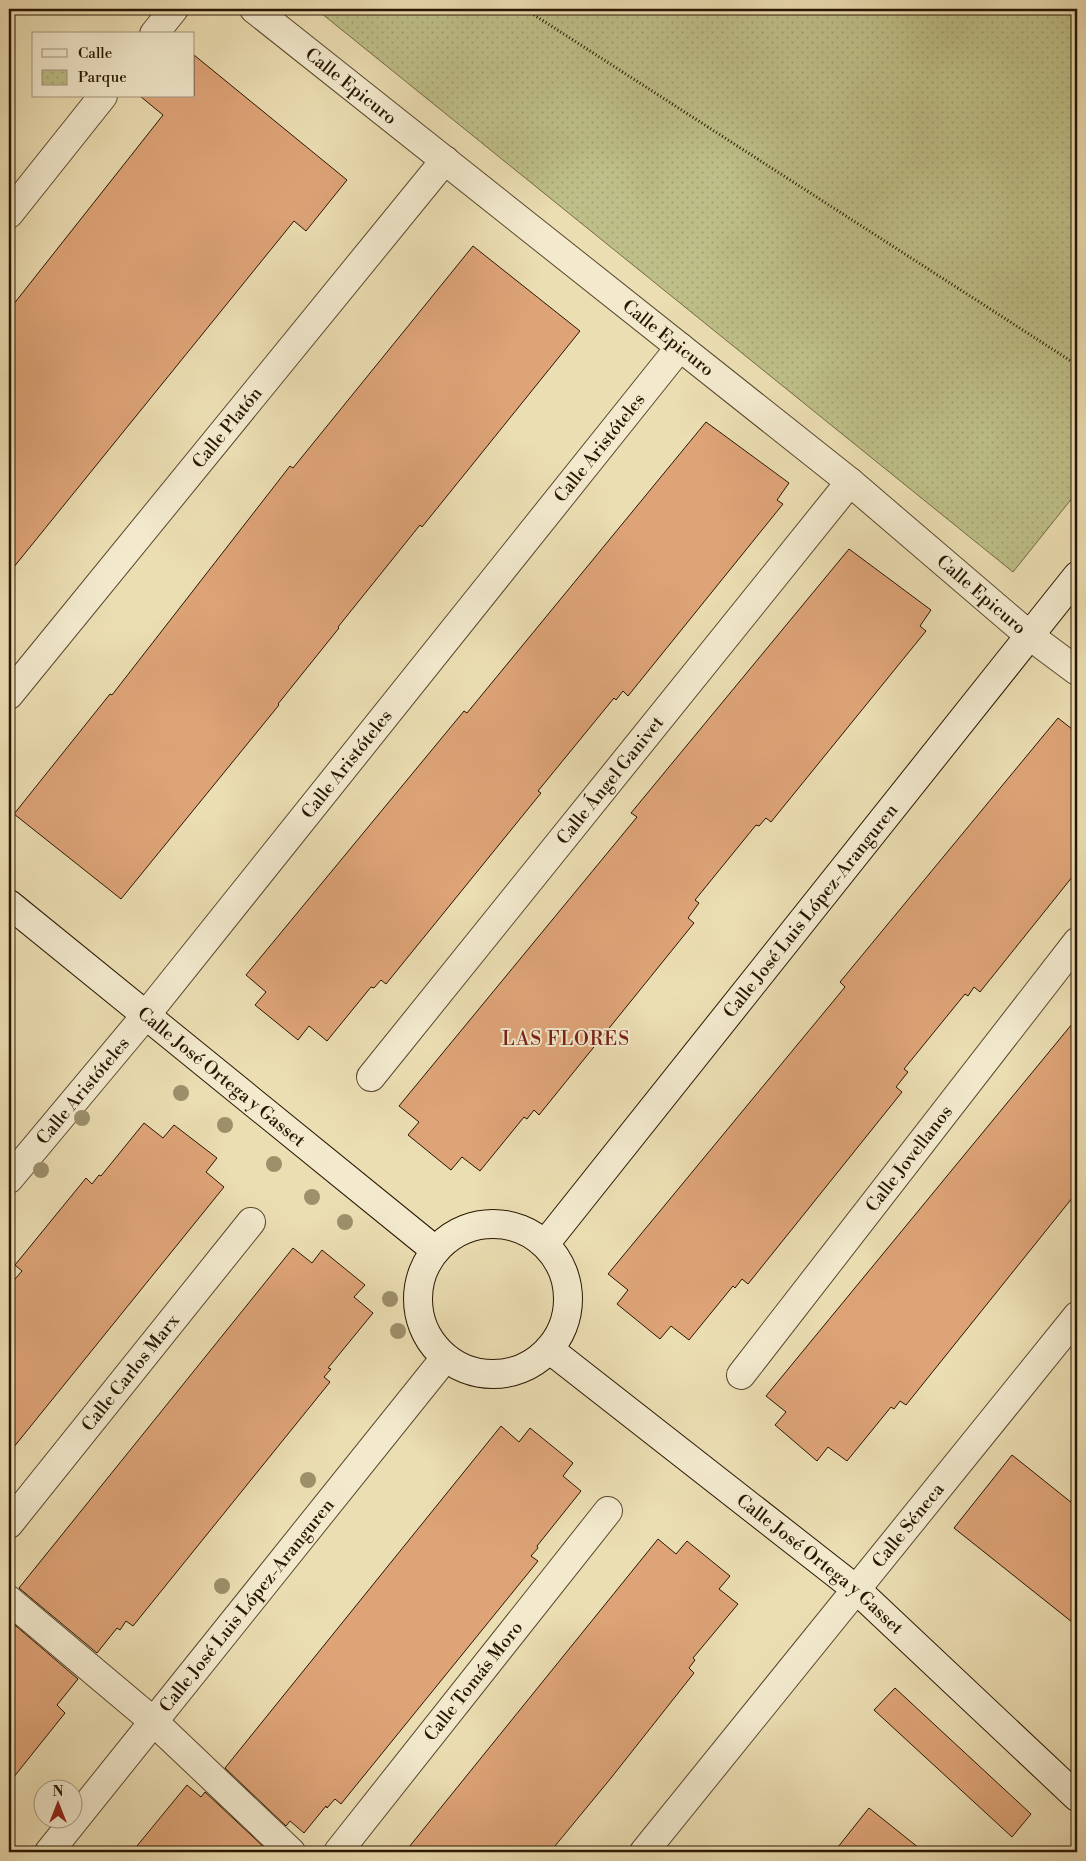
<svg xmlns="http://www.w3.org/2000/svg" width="1086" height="1861" font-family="'Libre Bodoni',serif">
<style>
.park{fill:url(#park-dots);stroke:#736a44}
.building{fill:#dea478;stroke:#281601}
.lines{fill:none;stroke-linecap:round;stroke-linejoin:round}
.street-casing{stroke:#59482e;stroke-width:30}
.secondary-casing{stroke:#281601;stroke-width:30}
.path{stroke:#281601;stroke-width:3;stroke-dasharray:1 2.5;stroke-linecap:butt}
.street{stroke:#f3eace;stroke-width:28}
.secondary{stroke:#f3eace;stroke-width:28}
.tree{fill:#9d906b}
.labels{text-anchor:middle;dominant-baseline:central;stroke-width:4;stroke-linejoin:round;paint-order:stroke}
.street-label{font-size:18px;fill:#281601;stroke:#f3eace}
.neighbourhood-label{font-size:19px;letter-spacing:1px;fill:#7a1f14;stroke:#f3eace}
</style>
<defs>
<pattern id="park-dots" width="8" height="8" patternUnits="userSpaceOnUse" patternTransform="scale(1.25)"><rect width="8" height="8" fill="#bebf88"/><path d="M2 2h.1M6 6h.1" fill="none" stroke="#a3a374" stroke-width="1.8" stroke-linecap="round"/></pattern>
</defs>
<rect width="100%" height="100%" fill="#ecdeb3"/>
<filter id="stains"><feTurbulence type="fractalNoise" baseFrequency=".004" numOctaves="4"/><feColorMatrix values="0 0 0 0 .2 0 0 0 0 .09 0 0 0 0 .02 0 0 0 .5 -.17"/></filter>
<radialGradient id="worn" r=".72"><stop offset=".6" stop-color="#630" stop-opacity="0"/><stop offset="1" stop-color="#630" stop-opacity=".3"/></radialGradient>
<polygon class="park" points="316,9 1077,9 1077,492 1013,572"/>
<g class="building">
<polygon points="194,55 347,180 306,231 294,221 9,573 9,310 163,115 140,96 194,96"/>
<polygon points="473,246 580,331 422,527 420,525 338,627 339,628 278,704 279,705 121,899 14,814 110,694 112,695 290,466 293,468"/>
<polygon points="706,422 789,483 777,500 783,504 628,696 623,691 616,700 614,698 538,791 541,793 386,984 381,980 374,988 371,987 327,1041 309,1026 298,1040 255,1005 266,992 246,975 464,711 467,713"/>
<polygon points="849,549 931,610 920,626 926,631 771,822 766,818 759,826 756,825 695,900 699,903 688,918 694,923 539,1115 534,1110 527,1119 524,1117 480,1171 462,1157 451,1170 408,1135 419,1122 399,1106 637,817 631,813"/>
<polygon points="1058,718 1077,733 1077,871 980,992 974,987 968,996 965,994 904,1069 908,1072 896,1087 902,1092 748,1284 742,1279 735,1288 733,1286 689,1340 671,1326 660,1339 617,1304 628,1290 608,1274 845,987 840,982"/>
<polygon points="1077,1018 1077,1192 906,1405 900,1401 894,1409 891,1407 847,1461 828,1447 817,1461 775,1425 786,1412 766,1396"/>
<polygon points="144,1123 163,1138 174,1125 217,1158 206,1172 224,1187 9,1453 9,1286 22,1271 15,1265 86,1178 92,1184 99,1175 101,1176"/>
<polygon points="293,1248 312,1263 322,1250 365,1285 354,1297 373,1313 328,1368 331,1369 324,1377 330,1382 133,1626 126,1621 120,1630 117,1628 97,1653 19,1588"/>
<polygon points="501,1426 519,1442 530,1428 573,1463 563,1476 581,1491 537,1546 538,1548 531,1556 538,1561 341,1804 335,1799 327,1808 326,1806 304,1833 290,1821 286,1826 225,1768"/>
<polygon points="1012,1455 1077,1507 1077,1626 954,1528"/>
<polygon points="658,1539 676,1554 687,1541 730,1576 719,1589 738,1604 693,1658 695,1660 689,1668 694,1673 611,1778 550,1852 405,1852"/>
<polygon points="9,1620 78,1679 57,1705 65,1713 9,1783"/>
<polygon points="895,1688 1031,1814 1012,1837 874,1710"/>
<polygon points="187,1785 201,1797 205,1792 267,1850 265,1852 132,1852"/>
<polygon points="869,1808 924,1852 834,1852"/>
</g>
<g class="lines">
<defs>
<g id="street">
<path id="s1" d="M254 9 850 482 1030 636 1077 671"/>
<polyline points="154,34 174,9"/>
<polyline points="9,214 103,96"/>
<path id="s2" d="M9 695 445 160"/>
<path id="s3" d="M371 1077 850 482"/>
<path id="s4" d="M9 1179 146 1015 680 347"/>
<path id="s5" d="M741 1375 1077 942"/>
<path id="s6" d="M9 1524 251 1222"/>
<polyline points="9,1600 153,1721 291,1852"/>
<path id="s7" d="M49 1852 445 1358"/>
<path id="s8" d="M338 1852 608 1511"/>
<path id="s9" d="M644 1852 1077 1316"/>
</g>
<g id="secondary">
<path id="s10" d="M9 904 435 1250"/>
<circle cx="493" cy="1299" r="75"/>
<path id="s11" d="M545 1244 1077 576"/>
<path id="s12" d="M549 1349 857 1590 1077 1797"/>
</g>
</defs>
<use href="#street" class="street-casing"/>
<use href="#secondary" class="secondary-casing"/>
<polyline class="path" points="525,9 1077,365"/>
<use href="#street" class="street"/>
<use href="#secondary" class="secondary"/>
</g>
<g class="tree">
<circle cx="181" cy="1093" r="8"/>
<circle cx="82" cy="1118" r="8"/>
<circle cx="225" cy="1125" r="8"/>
<circle cx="274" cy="1164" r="8"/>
<circle cx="41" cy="1170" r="8"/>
<circle cx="312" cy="1197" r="8"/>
<circle cx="345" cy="1222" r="8"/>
<circle cx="390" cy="1299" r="8"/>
<circle cx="398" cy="1331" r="8"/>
<circle cx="308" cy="1480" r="8"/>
<circle cx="222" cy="1586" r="8"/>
</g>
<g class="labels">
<g class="street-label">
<text stroke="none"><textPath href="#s1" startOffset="124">Calle Epicuro</textPath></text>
<text stroke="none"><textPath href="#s1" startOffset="529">Calle Epicuro</textPath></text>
<text stroke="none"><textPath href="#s2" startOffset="345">Calle Platón</textPath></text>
<text stroke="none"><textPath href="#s4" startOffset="940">Calle Aristóteles</textPath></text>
<text stroke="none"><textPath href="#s1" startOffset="934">Calle Epicuro</textPath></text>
<text stroke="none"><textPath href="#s4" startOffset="535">Calle Aristóteles</textPath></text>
<text stroke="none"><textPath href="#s3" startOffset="381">Calle Ángel Ganivet</textPath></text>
<text stroke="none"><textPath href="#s11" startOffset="426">Calle José Luis López-Aranguren</textPath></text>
<text stroke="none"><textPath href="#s10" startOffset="274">Calle José Ortega y Gasset</textPath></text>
<text stroke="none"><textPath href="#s4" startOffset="115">Calle Aristóteles</textPath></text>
<text stroke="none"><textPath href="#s5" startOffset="274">Calle Jovellanos</textPath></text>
<text stroke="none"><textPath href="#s6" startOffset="194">Calle Carlos Marx</textPath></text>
<text stroke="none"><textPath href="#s9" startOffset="420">Calle Séneca</textPath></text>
<text stroke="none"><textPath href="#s12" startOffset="346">Calle José Ortega y Gasset</textPath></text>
<text stroke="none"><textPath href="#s7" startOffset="316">Calle José Luis López-Aranguren</textPath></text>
<text stroke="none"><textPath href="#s8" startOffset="218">Calle Tomás Moro</textPath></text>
</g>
<g class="neighbourhood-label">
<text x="566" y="1039">LAS FLORES</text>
</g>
</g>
<rect width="1086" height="1861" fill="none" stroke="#ecdeb3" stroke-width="30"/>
<rect x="10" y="10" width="1066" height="1841" fill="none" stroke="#281601" stroke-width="2.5"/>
<rect x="15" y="15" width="1056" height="1831" fill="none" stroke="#281601"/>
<rect x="32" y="32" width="162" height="65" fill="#f3eace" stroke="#a2957c"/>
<rect x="42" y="49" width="25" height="8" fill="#f3eace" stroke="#a2957c"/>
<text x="78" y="58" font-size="15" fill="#281601">Calle</text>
<rect x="42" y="70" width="25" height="15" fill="url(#park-dots)" stroke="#a2957c"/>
<text x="78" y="82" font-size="15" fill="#281601">Parque</text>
<g transform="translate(58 1804)"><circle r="24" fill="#f3eace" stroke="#a2957c"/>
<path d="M0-4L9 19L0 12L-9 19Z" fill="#8f2418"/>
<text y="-8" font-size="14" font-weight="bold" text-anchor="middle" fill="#281601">N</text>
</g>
<rect width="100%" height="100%" filter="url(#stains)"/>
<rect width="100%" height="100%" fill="url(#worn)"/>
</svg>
